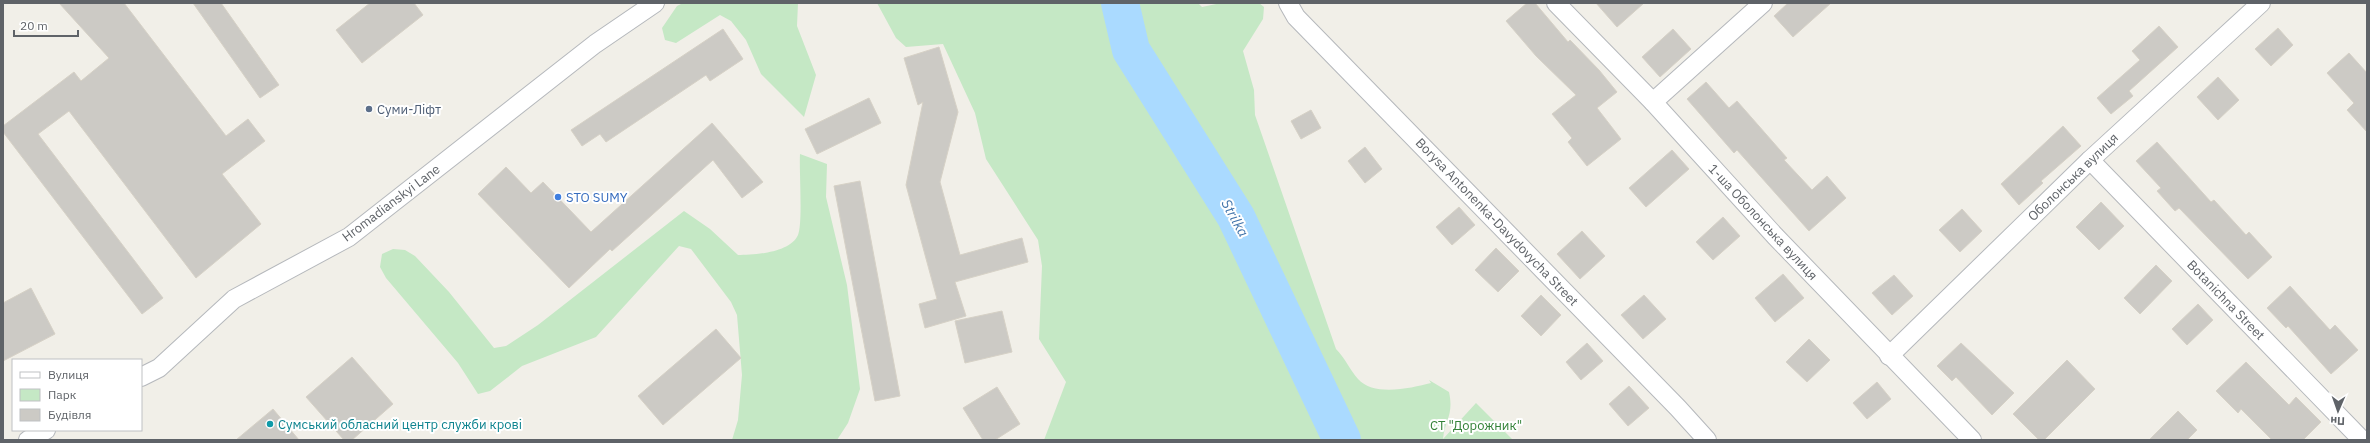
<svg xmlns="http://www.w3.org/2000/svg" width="2370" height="443" font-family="'IBM Plex Sans',sans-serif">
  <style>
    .green { fill: #c5e8c5 }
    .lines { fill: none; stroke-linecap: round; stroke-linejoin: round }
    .river { stroke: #aadaff; stroke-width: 38 }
    .building { fill: #cccac5; stroke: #d6d1c6 }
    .street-casing { stroke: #b5b8bc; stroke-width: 20 }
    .street { stroke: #fff; stroke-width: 18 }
    .service-dot { fill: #5c6f8a; stroke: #fff; stroke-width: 1.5 }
    .shop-dot { fill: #3f7fe0; stroke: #fff; stroke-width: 1.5 }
    .culture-dot { fill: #0f9aa8; stroke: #fff; stroke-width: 1.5 }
    .labels { text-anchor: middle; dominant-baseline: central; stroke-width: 4; stroke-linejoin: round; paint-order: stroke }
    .service-label { font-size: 13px; fill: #4e5e75; stroke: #fff; text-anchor: start }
    .street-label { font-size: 13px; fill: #5f6368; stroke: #fff }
    .shop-label { font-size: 13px; fill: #366cbe; stroke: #fff; text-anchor: start }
    .culture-label { font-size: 13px; fill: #0d838f; stroke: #fff; text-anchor: start }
    .park-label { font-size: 13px; fill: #348238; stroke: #fff }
    .water-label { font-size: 14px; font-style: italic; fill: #4174aa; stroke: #fff }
  </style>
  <rect width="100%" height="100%" fill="#f1efe8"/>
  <!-- green -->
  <g class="green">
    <path d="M 683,3 L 798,3 L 797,26 L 816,75 L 804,117 L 761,74 L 746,40 L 731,21 L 720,15 L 676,43 L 665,40 L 662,28 L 677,6 Z"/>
    <path d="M 877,3 L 1198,3 L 1202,7 L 1221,3 L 1259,3 L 1264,7 L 1263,19 L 1243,51 L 1254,90 L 1255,115 L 1336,349 C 1345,358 1350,370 1358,379 C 1374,397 1411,388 1431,383 L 1429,380 L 1449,392 C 1454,415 1445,419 1443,439 L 1476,403 L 1513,440 L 1044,440 L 1066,382 L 1039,339 L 1042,266 L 1038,240 L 986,159 L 975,113 L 943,44 L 906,47 L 896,38 Z"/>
    <path d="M 800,154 L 827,164 L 826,197 L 847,285 L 860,389 L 848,423 L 837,440 L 732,440 L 738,420 L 742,375 L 737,315 L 731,302 L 691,249 L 679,246 L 596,337 L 522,366 L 490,391 L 478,394 L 458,363 L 386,278 L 380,267 L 382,254 L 393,249 L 405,250 L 415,256 L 449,292 L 494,348 L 506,346 L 538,325 L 684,211 L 710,229 L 738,255 C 754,255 790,253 798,235 C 803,222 799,171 800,154 Z"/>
  </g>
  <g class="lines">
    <!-- river -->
    <path class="river" d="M 1120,3 L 1131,50 L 1236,217 L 1342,440"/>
  </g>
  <!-- building -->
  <g class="building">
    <path d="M 59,3 L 124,3 L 226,136 L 248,119 L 265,141 L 222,174 L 261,224 L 196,278 L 69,111 L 38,134 L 163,298 L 142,314 L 3,132 L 3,126 L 74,72 L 81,81 L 109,58 Z"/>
    <path d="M 193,3 L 221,3 L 279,85 L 260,98 Z"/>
    <path d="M 370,3 L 414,3 L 423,15 L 362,63 L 336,30 Z"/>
    <path d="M 1527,3 L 1535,3 L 1568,42 L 1570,40 L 1599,70 L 1617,92 L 1597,108 L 1621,139 L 1587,166 L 1568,142 L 1572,138 L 1552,114 L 1576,95 L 1536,56 L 1506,21 Z"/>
    <path d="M 1596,3 L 1644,3 L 1617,27 Z"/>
    <path d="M 1788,3 L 1831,3 L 1793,37 L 1774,16 Z"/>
    <path d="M 2159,26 L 2178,47 L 2129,91 L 2133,96 L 2111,114 L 2097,98 L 2140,60 L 2132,51 Z"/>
    <path d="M 2278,28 L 2293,45 L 2271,66 L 2255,49 Z"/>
    <path d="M 723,29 L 743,59 L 710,81 L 706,75 L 606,142 L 600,134 L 582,146 L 571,130 Z"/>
    <path d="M 1673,29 L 1691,49 L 1660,77 L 1642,57 Z"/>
    <path d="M 939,47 L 958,112 L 940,182 L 960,255 L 1022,238 L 1028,262 L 955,282 L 966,316 L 925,328 L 919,304 L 937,299 L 906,185 L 923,102 L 918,105 L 904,58 Z"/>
    <path d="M 2349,53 L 2367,73 L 2367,132 L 2347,110 L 2354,103 L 2327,73 Z"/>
    <path d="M 2218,77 L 2239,100 L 2218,120 L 2197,97 Z"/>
    <path d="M 1706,82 L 1729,108 L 1737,101 L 1787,158 L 1784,160 L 1812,190 L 1827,176 L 1846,198 L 1809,231 L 1737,150 L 1734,153 L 1687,99 Z"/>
    <path d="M 869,98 L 881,123 L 817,154 L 805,129 Z"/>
    <path d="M 1311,110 L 1321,128 L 1301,139 L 1291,121 Z"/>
    <path d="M 712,123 L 763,182 L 742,198 L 713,160 L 612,251 L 610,249 L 569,288 L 478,194 L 506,167 L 531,193 L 543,182 L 591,232 Z"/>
    <path d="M 2063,126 L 2081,146 L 2041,181 L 2043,183 L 2019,205 L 2001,184 Z"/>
    <path d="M 2157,142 L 2211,202 L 2214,200 L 2246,235 L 2249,232 L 2272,257 L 2248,279 L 2179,208 L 2175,211 L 2157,191 L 2161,188 L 2136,161 Z"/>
    <path d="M 1365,147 L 1382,169 L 1365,183 L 1348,161 Z"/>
    <path d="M 1672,150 L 1689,169 L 1646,207 L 1629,188 Z"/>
    <path d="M 860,181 L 900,396 L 875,401 L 834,186 Z"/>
    <path d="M 2101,202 L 2124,226 L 2099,250 L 2076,227 Z"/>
    <path d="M 1459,207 L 1475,225 L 1452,245 L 1436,227 Z"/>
    <path d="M 1962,209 L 1982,231 L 1960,252 L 1939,230 Z"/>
    <path d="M 1723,217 L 1740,236 L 1713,260 L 1696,242 Z"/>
    <path d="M 1582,231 L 1605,256 L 1580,279 L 1557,254 Z"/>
    <path d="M 1496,248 L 1519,271 L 1498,292 L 1475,270 Z"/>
    <path d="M 2156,265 L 2172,281 L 2140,314 L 2124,298 Z"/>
    <path d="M 1783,274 L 1804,298 L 1775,322 L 1755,298 Z"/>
    <path d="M 1894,275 L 1913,296 L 1892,315 L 1872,293 Z"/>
    <path d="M 2290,286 L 2330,330 L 2335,325 L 2358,350 L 2331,374 L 2288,326 L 2286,328 L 2267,308 Z"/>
    <path d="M 31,288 L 55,334 L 3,361 L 3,303 Z"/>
    <path d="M 1541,295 L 1561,315 L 1541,336 L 1521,316 Z"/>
    <path d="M 1644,295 L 1666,319 L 1643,339 L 1621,315 Z"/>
    <path d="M 2198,304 L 2213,320 L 2187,345 L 2172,329 Z"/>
    <path d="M 1002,311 L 1012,352 L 965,363 L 955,321 Z"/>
    <path d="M 716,329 L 741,358 L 663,425 L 638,396 Z"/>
    <path d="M 1809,339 L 1830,360 L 1807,382 L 1786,362 Z"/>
    <path d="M 1587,343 L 1603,361 L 1581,380 L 1566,362 Z"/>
    <path d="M 1961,343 L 2014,393 L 1992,415 L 1956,377 L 1952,381 L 1937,366 Z"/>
    <path d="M 352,357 L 393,404 L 352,440 L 344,440 L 306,397 Z"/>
    <path d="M 2067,360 L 2095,389 L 2044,440 L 2039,440 L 2013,414 Z"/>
    <path d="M 2246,362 L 2289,405 L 2296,397 L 2321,422 L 2303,440 L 2272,440 L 2241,409 L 2238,413 L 2216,391 Z"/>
    <path d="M 1877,382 L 1891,399 L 1867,419 L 1853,403 Z"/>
    <path d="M 1629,386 L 1649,408 L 1628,426 L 1609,404 Z"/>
    <path d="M 997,387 L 1020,424 L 995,440 L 983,440 L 963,408 Z"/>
    <path d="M 273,409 L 299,440 L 236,440 Z"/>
    <path d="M 2178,411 L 2197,430 L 2187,440 L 2149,440 Z"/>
  </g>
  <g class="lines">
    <!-- street casing -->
    <g class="street-casing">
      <g id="street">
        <path d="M 1288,3 L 1296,17 L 1678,408 L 1707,440"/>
        <path d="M 1556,3 L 1653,102 L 1775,236 L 1972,440"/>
        <path d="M 1653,102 L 1763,3"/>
        <path d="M 2090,160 L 2362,440"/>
        <path d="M 1889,356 L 2090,160 L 2261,3"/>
        <path d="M 141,377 L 159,368 L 234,299 L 349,237 L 595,44 L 655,3"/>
        <path d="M 28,440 L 46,430"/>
      </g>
    </g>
    <!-- street -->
    <use href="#street" class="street"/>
  </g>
  <!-- markers -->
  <circle class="service-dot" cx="369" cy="109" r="4"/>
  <circle class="shop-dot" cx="558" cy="197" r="4"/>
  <circle class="culture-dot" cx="270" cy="424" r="4"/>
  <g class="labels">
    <!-- service labels -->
    <g class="service-label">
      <text x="377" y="109">Суми-Ліфт</text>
    </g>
    <!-- street labels -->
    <g class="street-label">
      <text transform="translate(2073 177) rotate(-44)">Оболонська вулиця</text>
      <text transform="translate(391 203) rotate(-37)">Hromadianskyi Lane</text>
      <text transform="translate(1497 222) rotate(46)">Borysa Antonenka-Davydovycha Street</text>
      <text transform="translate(1763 222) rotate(47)">1-ша Оболонська вулиця</text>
      <text transform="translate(2226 300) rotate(46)">Botanichna Street</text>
    </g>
    <!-- shop labels -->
    <g class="shop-label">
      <text x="566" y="197">STO SUMY</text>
    </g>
    <!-- culture labels -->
    <g class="culture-label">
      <text x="278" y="424">Сумський обласний центр служби крові</text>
    </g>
    <!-- park labels -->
    <g class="park-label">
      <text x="1476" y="425">СТ "Дорожник"</text>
    </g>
    <!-- water labels -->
    <g class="water-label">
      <text transform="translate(1235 218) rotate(61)">Strilka</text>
    </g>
  </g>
  <!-- border -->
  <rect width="2370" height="443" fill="none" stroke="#5f6368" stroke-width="8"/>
  <!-- legend -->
  <rect x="12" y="359" width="130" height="72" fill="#ffffff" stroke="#bfc1c3"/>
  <rect x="20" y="372" width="20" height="6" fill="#ffffff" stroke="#bfc1c3"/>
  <text x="48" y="379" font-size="12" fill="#5f6368">Вулиця</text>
  <rect x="20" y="389" width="20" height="12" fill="#c5e8c5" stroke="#bfc1c3"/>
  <text x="48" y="399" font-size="12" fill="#5f6368">Парк</text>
  <rect x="20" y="409" width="20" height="12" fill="#cccac5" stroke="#bfc1c3"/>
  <text x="48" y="419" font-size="12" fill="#5f6368">Будівля</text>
  <!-- north arrow -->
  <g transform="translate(2338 411) rotate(182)" stroke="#ffffff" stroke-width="3" paint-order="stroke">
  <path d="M0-3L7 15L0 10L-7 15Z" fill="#5f6368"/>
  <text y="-6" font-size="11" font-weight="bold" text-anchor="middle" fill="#5f6368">Пн</text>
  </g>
  <!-- scale -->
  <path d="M14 30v6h64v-6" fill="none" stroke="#5f6368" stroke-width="2"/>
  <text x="20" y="30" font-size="12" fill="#5f6368" stroke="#ffffff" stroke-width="3" paint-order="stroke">20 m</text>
</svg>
